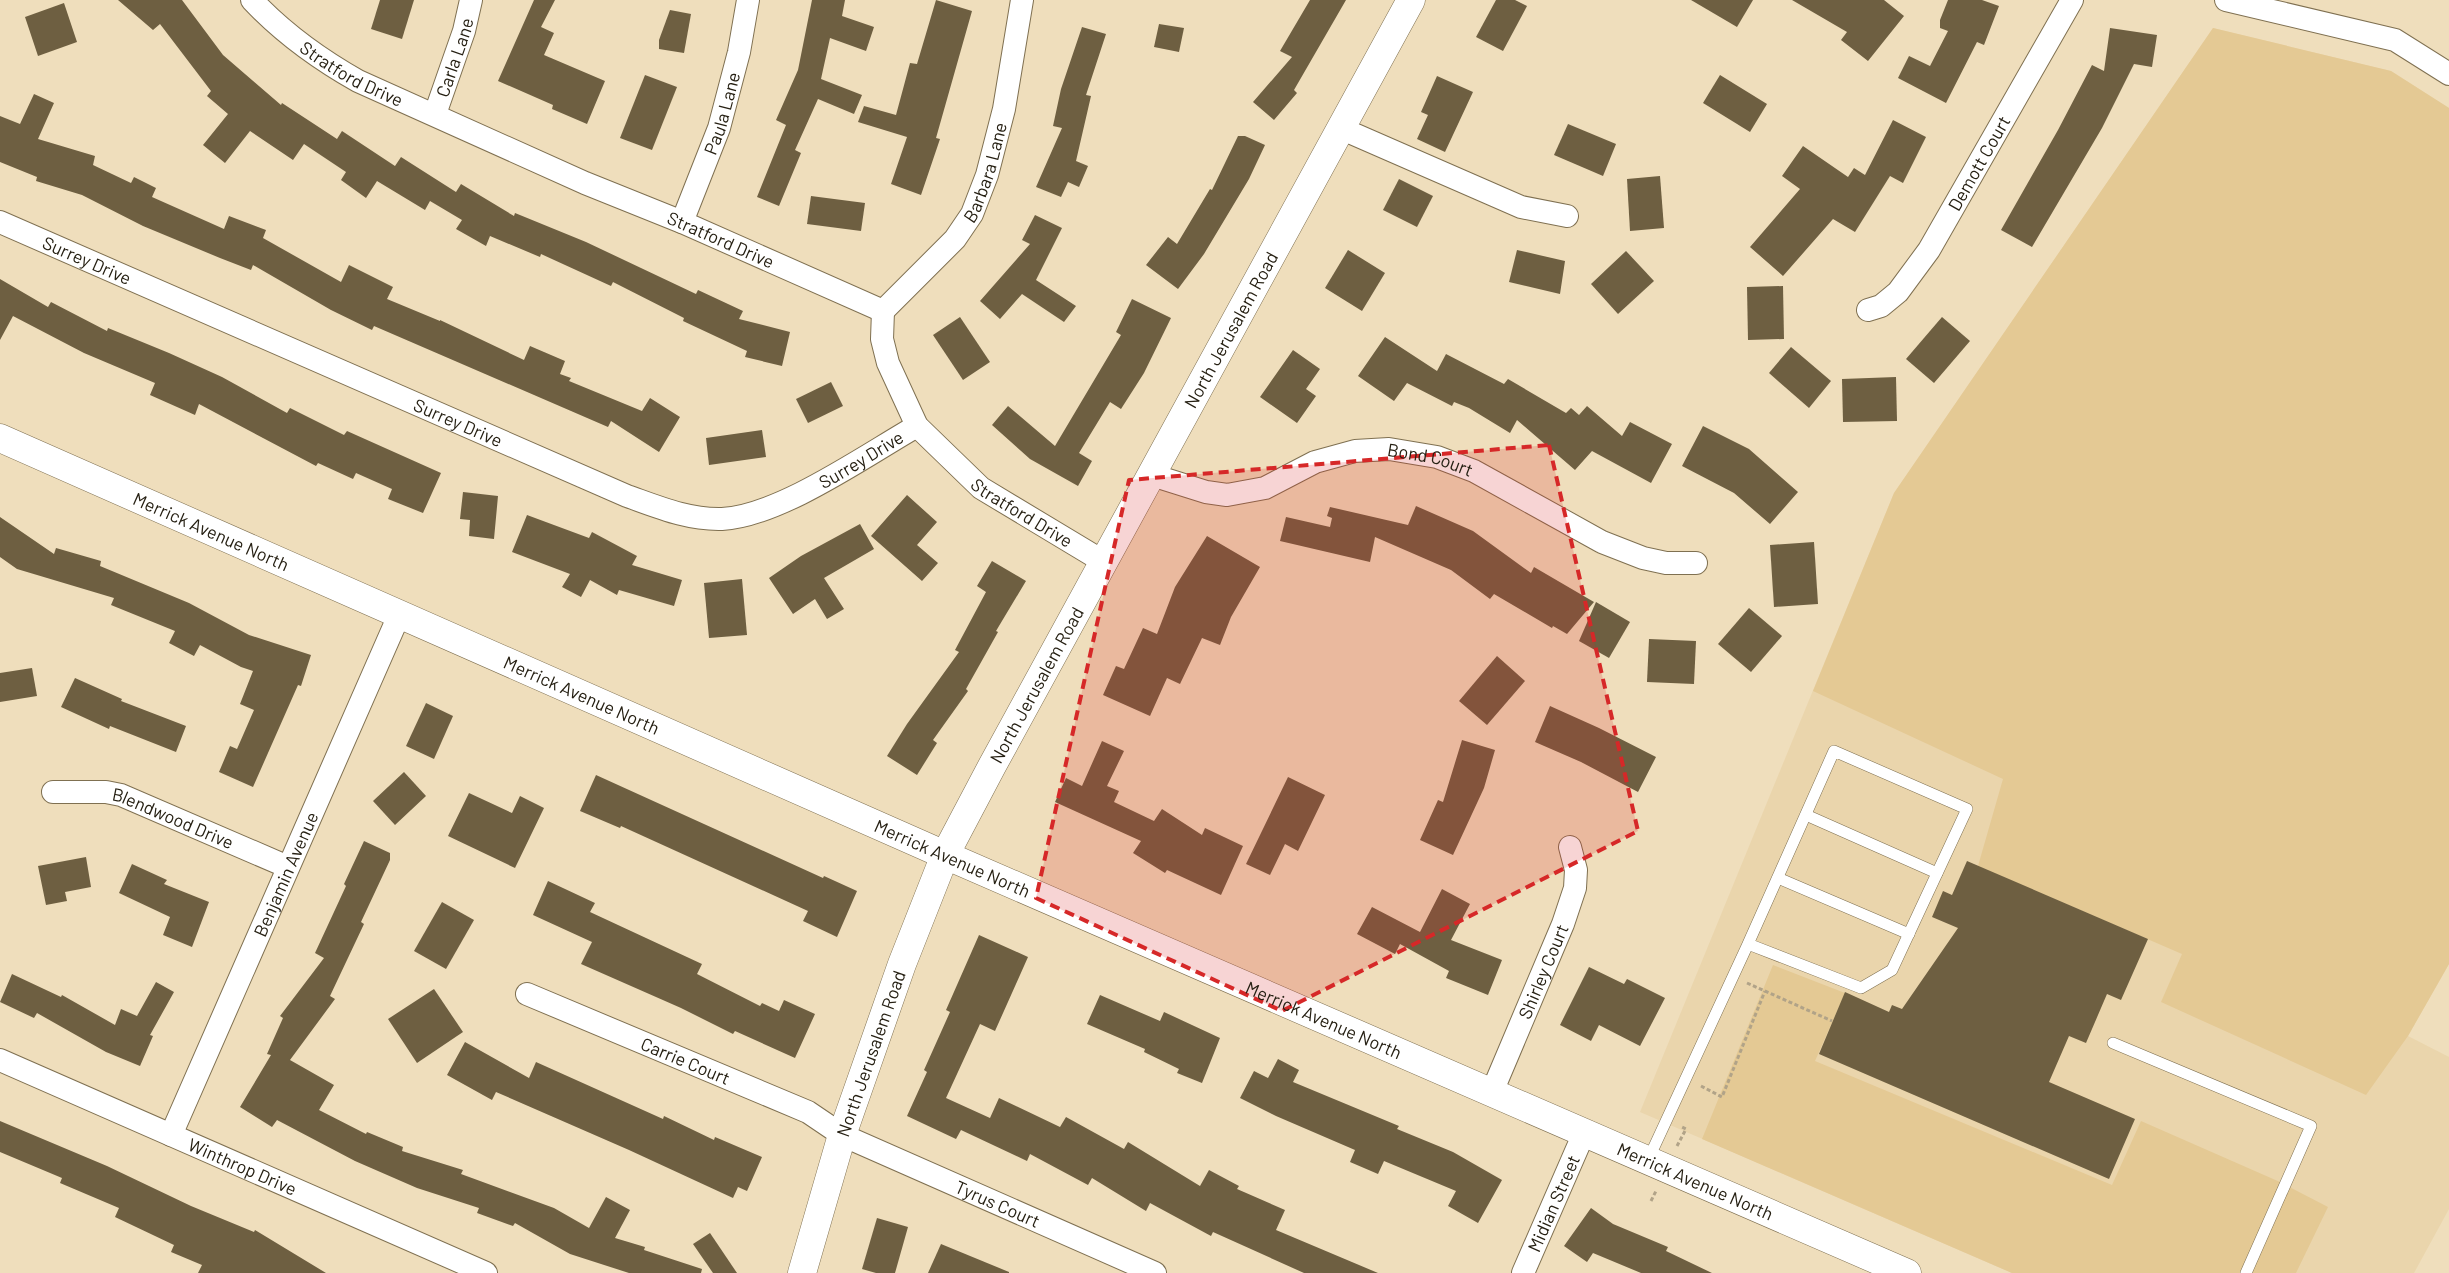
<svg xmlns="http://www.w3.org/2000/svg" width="2449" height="1273" font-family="Barlow,sans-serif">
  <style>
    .built { fill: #ead5ac }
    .green { fill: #e4c994 }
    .building { fill: #6e5f41 }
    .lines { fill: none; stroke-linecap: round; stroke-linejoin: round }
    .service-casing { stroke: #7f7051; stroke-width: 12 }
    .minor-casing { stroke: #7f7051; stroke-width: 24 }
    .secondary-casing { stroke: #7f7051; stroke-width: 29 }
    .path { stroke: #b1a388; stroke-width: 3; stroke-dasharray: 4 2.5; stroke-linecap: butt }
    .service { stroke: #fff; stroke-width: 11 }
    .minor { stroke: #fff; stroke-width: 22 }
    .secondary { stroke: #fff; stroke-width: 28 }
    .marked { fill: #d62828; fill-opacity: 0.2; stroke: #d62828; stroke-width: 4; stroke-dasharray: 10 6; stroke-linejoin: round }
    .labels { text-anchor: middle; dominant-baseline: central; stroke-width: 5; stroke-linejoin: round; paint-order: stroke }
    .street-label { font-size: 18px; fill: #262013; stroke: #fff }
  </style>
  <rect width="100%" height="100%" fill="#efdebc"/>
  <!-- built -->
  <path class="built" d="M 2213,28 L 2391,71 L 2449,108 L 2449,964 L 2408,1036 L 2449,1057 L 2449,1209 L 2414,1273 L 2012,1273 L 1640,1112 L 1894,493 Z"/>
  <!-- green -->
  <g class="green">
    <path d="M 2213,28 L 2391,71 L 2449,108 L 2449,964 L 2408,1036 L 2366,1095 L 2161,1002 L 2182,954 L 1978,866 L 2003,779 L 1813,691 L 1894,493 Z"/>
    <path d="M 1773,965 L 1845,993 L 1815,1061 L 2112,1185 L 2141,1121 L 2280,1182 L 2328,1207 L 2296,1273 L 2012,1273 L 1702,1139 Z"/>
  </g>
  <!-- building -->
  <g class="building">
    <path d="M 118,0 L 182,0 L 223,55 L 281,105 L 282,103 L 337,139 L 342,131 L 395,166 L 401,157 L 456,192 L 461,184 L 514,216 L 515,213 L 586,242 L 696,294 L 698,290 L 743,311 L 739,319 L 790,332 L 782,366 L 745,357 L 747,351 L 683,321 L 684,318 L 613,282 L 611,286 L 541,254 L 540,257 L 490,236 L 486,246 L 456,229 L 462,220 L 430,201 L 425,210 L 377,181 L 366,198 L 341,180 L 346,172 L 304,144 L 293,160 L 250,131 L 225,163 L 203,145 L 228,114 L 207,96 L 211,91 L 160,24 L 153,30 Z"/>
    <path d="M 380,0 L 414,0 L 402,39 L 371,29 Z"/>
    <path d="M 534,0 L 555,0 L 541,27 L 554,33 L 544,55 L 605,81 L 587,124 L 552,109 L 553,105 L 498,81 Z"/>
    <path d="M 812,0 L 845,0 L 842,16 L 874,27 L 866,51 L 830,38 L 821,79 L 862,95 L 854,114 L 818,99 L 795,150 L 801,153 L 779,206 L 757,197 L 786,125 L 776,120 L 798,70 Z"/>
    <path d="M 936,0 L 972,11 L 936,138 L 940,139 L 921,195 L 891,184 L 907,137 L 858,122 L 864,106 L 896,115 L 910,63 L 917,64 Z"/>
    <path d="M 1310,0 L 1346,0 L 1294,90 L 1297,93 L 1274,120 L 1253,102 L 1292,57 L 1280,51 Z"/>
    <path d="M 1496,0 L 1515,0 L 1527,6 L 1503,51 L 1476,37 Z"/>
    <path d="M 1691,0 L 1753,0 L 1737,27 Z"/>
    <path d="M 1792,0 L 1884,0 L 1904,16 L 1868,61 L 1841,40 L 1847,32 Z"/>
    <path d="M 1948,0 L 1982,0 L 1999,6 L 1984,45 L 1977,42 L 1946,103 L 1898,78 L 1909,56 L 1930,66 L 1948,31 L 1940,28 L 1940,20 Z"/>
    <path d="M 64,3 L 77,42 L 38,56 L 25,17 Z"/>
    <path d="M 670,10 L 691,14 L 684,53 L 659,49 L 659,40 Z"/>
    <path d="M 1159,24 L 1184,28 L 1179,52 L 1154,47 Z"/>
    <path d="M 1082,27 L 1106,34 L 1086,95 L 1091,96 L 1076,161 L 1088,166 L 1079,187 L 1068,182 L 1061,197 L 1036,187 L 1062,128 L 1053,126 L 1061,89 Z"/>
    <path d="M 2110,28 L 2157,35 L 2152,67 L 2134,64 L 2102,128 L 2032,247 L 2001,230 L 2058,130 L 2092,65 L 2104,71 Z"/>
    <path d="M 645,75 L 677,87 L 652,150 L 620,138 Z"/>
    <path d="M 1720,75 L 1767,104 L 1750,132 L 1703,103 Z"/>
    <path d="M 1437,76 L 1473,92 L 1445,152 L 1417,139 L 1428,115 L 1421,112 Z"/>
    <path d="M 34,94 L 54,103 L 38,139 L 95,156 L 93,165 L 131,183 L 134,177 L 156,188 L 152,197 L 224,229 L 229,216 L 266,230 L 263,238 L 341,282 L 349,265 L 393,287 L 387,299 L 440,321 L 440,320 L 524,360 L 530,346 L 565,361 L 560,374 L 571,378 L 569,381 L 642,411 L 650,398 L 680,417 L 659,452 L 611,421 L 608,427 L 374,326 L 372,330 L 331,310 L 253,265 L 251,270 L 220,258 L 143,226 L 82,195 L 36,181 L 37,177 L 0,162 L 0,116 L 20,124 Z"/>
    <path d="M 1893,120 L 1926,137 L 1903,183 L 1890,176 L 1855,232 L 1833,219 L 1783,276 L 1750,247 L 1800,189 L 1782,176 L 1803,146 L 1848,177 L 1854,168 L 1865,175 Z"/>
    <path d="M 1568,124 L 1616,144 L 1603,176 L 1554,155 Z"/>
    <path d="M 1238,136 L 1245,136 L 1265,145 L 1249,179 L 1204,254 L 1178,289 L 1146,265 L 1168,237 L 1177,244 L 1210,189 L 1212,190 Z"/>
    <path d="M 1660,176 L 1664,228 L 1630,231 L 1627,179 Z"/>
    <path d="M 1399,179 L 1433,196 L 1417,227 L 1383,210 Z"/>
    <path d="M 811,196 L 865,203 L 861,231 L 807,224 Z"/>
    <path d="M 1035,215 L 1062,228 L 1036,280 L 1076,306 L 1064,322 L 1022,294 L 1000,319 L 980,301 L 1030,244 L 1022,240 Z"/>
    <path d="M 1348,250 L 1385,273 L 1362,311 L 1325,288 Z"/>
    <path d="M 1517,250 L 1565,261 L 1560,294 L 1509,282 Z"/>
    <path d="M 1626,251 L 1654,281 L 1618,314 L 1591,284 Z"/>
    <path d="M 0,279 L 48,307 L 51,302 L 107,331 L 108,328 L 169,353 L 222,377 L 287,413 L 290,408 L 344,435 L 347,431 L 441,473 L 423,513 L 388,499 L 392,489 L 356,473 L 353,479 L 318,463 L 316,466 L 199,404 L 195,415 L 150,395 L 155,383 L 84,353 L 13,316 L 0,340 Z"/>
    <path d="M 1783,286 L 1784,339 L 1748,340 L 1747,287 Z"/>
    <path d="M 1132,299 L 1171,318 L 1144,373 L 1121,409 L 1110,402 L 1079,453 L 1092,461 L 1078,486 L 1030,459 L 992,425 L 1008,406 L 1055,446 L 1121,335 L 1116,332 Z"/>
    <path d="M 960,317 L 990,362 L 963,380 L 933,335 Z"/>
    <path d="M 1942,317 L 1970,341 L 1934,383 L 1906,359 Z"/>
    <path d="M 1385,337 L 1437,371 L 1446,354 L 1504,384 L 1508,379 L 1566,413 L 1571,408 L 1579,415 L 1587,406 L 1622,436 L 1630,422 L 1672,444 L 1651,483 L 1592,451 L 1575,470 L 1517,420 L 1510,433 L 1469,408 L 1454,402 L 1452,406 L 1407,383 L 1394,401 L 1358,376 Z"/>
    <path d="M 1791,347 L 1831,381 L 1809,408 L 1769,373 Z"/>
    <path d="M 1293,350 L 1320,369 L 1306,389 L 1316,396 L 1297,423 L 1260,397 Z"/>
    <path d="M 1896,377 L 1897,421 L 1843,422 L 1842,379 Z"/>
    <path d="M 831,382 L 843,406 L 808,423 L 796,399 Z"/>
    <path d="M 1703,426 L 1749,449 L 1798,492 L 1770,524 L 1734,493 L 1682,466 Z"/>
    <path d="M 762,430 L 766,457 L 709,465 L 706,438 Z"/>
    <path d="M 463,492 L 498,496 L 494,539 L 469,536 L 470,520 L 460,519 Z"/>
    <path d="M 907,495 L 937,522 L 917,545 L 938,563 L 922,581 L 871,536 Z"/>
    <path d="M 1416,506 L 1473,531 L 1531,573 L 1534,567 L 1594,602 L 1567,634 L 1553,626 L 1552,628 L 1494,594 L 1490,599 L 1451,570 L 1375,537 L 1370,562 L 1280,541 L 1286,517 L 1330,527 L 1332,518 L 1327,516 L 1330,507 L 1408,525 Z"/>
    <path d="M 527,515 L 589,538 L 592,532 L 637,556 L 632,565 L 682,580 L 674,606 L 619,590 L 617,595 L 590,580 L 581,597 L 562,587 L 570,574 L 512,552 Z"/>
    <path d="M 0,517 L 54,554 L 56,548 L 101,561 L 100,566 L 189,603 L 249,635 L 311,655 L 301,686 L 298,685 L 253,787 L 219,772 L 230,746 L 237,749 L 254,710 L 240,704 L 253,671 L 241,667 L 200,645 L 194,656 L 169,643 L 175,631 L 111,605 L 114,598 L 17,569 L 0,557 Z"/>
    <path d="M 860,524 L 874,549 L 824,578 L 844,609 L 827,619 L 815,599 L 793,614 L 769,578 L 801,556 Z"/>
    <path d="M 1207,536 L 1260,567 L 1231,617 L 1220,645 L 1202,638 L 1180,684 L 1167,678 L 1150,716 L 1103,695 L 1116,666 L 1124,669 L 1143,628 L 1157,634 L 1175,587 Z"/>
    <path d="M 1814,542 L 1818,604 L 1774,607 L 1770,545 Z"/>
    <path d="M 992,561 L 1026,581 L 996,631 L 998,632 L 966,689 L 968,691 L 933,740 L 937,743 L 917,775 L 887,756 L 907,724 L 959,652 L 955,650 L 986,592 L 977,586 Z"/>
    <path d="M 742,579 L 747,635 L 709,638 L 704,583 Z"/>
    <path d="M 1596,602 L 1630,622 L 1609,658 L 1579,641 Z"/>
    <path d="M 1749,608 L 1782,636 L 1751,672 L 1718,644 Z"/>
    <path d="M 1649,639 L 1696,641 L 1694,684 L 1647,682 Z"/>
    <path d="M 1497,656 L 1525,681 L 1487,725 L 1459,701 Z"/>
    <path d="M 32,668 L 37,696 L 0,702 L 0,673 Z"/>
    <path d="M 75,678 L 122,699 L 121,701 L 186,726 L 176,752 L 110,726 L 109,729 L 61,707 Z"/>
    <path d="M 426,703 L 453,716 L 434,759 L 406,746 Z"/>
    <path d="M 1550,706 L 1599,728 L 1656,757 L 1638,792 L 1581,762 L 1535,742 Z"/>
    <path d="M 1462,740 L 1495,750 L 1484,788 L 1453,855 L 1420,840 L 1438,800 L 1443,802 Z"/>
    <path d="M 1102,741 L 1124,751 L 1107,786 L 1119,791 L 1114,802 L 1154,821 L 1162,809 L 1202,835 L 1205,828 L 1243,846 L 1221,895 L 1167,870 L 1165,873 L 1133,853 L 1141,841 L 1055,802 L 1066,778 L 1082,786 Z"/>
    <path d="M 404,772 L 426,796 L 395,825 L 373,801 Z"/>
    <path d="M 596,775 L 823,878 L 824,876 L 857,891 L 837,937 L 803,921 L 808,911 L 621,826 L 620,828 L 580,811 Z"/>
    <path d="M 1288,777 L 1325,795 L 1298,851 L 1285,844 L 1270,875 L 1246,864 Z"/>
    <path d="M 469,793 L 512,813 L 520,796 L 544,808 L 515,868 L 448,836 Z"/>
    <path d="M 364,841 L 390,853 L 390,860 L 361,922 L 364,924 L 330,996 L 335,999 L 290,1060 L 334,1085 L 319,1110 L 366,1134 L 367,1132 L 403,1147 L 402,1151 L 463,1170 L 461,1174 L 554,1208 L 589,1228 L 606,1197 L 630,1210 L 615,1238 L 645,1247 L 644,1250 L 702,1269 L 701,1273 L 629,1273 L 570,1254 L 515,1223 L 513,1226 L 477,1213 L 479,1208 L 417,1188 L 355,1161 L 277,1120 L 272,1127 L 240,1107 L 271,1055 L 267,1054 L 283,1018 L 280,1016 L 324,958 L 315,953 L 346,886 L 344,884 Z"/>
    <path d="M 86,857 L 91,887 L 65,892 L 67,901 L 46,905 L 38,866 Z"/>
    <path d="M 1967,861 L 2148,939 L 2121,1000 L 2107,994 L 2086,1043 L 2069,1036 L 2049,1082 L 2135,1119 L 2109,1179 L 1819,1054 L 1845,992 L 1889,1012 L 1892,1005 L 1902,1009 L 1958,928 L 1932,917 L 1943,891 L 1952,895 Z"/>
    <path d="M 132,864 L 167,880 L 164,884 L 209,902 L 192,947 L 163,935 L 170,917 L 119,893 Z"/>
    <path d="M 548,881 L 595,903 L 590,912 L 702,964 L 697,974 L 760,1006 L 762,1003 L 779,1011 L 784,1000 L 815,1014 L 795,1058 L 735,1031 L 733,1034 L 681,1008 L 581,964 L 592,942 L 533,915 Z"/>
    <path d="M 1442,889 L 1470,904 L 1451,940 L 1502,960 L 1488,995 L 1446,978 L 1449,971 L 1400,944 L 1395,954 L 1357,934 L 1372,907 L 1420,932 Z"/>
    <path d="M 442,902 L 474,920 L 446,969 L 414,951 Z"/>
    <path d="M 979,935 L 1028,957 L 995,1031 L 980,1024 L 946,1098 L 990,1118 L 999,1098 L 1060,1127 L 1066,1117 L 1124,1149 L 1128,1142 L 1200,1186 L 1209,1170 L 1239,1186 L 1237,1189 L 1285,1210 L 1276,1230 L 1378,1273 L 1304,1273 L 1213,1232 L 1211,1236 L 1150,1203 L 1146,1211 L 1092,1178 L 1088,1185 L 1030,1154 L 1027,1161 L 961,1130 L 956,1139 L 907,1116 L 927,1072 L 924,1070 L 950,1012 L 946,1010 Z"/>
    <path d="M 1589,967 L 1624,984 L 1627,979 L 1665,998 L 1640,1046 L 1599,1025 L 1591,1041 L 1560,1025 Z"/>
    <path d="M 12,974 L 61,997 L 62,995 L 115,1025 L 121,1009 L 137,1016 L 156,982 L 174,992 L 150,1035 L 153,1036 L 140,1066 L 106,1052 L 37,1013 L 34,1018 L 0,1002 Z"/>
    <path d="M 434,989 L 463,1032 L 417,1063 L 388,1019 Z"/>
    <path d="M 1100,995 L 1160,1021 L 1164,1012 L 1220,1038 L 1202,1083 L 1177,1073 L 1179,1069 L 1144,1052 L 1145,1049 L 1087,1024 Z"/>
    <path d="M 465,1042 L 529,1078 L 536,1062 L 663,1119 L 664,1116 L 714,1140 L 715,1137 L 762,1157 L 747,1191 L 738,1187 L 733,1198 L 629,1150 L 496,1092 L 492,1100 L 447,1075 Z"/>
    <path d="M 1278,1059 L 1299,1070 L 1293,1082 L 1399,1126 L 1397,1129 L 1453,1152 L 1502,1180 L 1478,1223 L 1448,1206 L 1456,1191 L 1384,1161 L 1378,1174 L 1350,1162 L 1355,1150 L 1276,1116 L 1240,1098 L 1254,1071 L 1268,1078 Z"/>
    <path d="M 0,1121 L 107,1166 L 191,1206 L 254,1232 L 255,1230 L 326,1273 L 198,1273 L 202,1265 L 171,1252 L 174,1245 L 115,1217 L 119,1208 L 60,1183 L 62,1178 L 0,1152 Z"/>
    <path d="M 1591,1208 L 1613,1224 L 1668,1247 L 1666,1251 L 1712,1273 L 1641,1273 L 1593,1253 L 1587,1262 L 1564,1246 Z"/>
    <path d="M 877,1218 L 908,1227 L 895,1273 L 876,1273 L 862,1269 Z"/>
    <path d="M 710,1233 L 737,1273 L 713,1273 L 693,1244 Z"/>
    <path d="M 941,1244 L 1009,1272 L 1009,1273 L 928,1273 Z"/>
  </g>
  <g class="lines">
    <!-- service casing -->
    <g class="service-casing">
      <g id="service">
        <path d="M 1806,815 L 1937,873"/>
        <path d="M 1778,878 L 1909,934"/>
        <path d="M 2113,1043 L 2311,1126 L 2246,1273"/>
        <path d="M 1648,1160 L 1748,944 L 1861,988 L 1892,970 L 1967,809 L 1834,751 L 1748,944"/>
      </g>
    </g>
    <!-- minor casing -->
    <g class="minor-casing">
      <g id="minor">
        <path id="s1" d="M 252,0 C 283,33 319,59 358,81 L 585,183 L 682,222 L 883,311"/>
        <path d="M 2226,0 L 2395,40 L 2449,74"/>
        <path id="s2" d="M 435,114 L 464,31 L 471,0"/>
        <path d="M 1340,128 L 1521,207 L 1567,216"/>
        <path id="s3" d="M 0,222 L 627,496 C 658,507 688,520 722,519 C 780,516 866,455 917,426"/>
        <path id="s4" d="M 682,222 L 719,128 L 739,52 L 748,0"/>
        <path id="s5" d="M 1868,310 L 1881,306 L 1898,292 L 1929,250 L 2072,0"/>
        <path id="s6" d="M 883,311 L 882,339 L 888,363 L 917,426 L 981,488 L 1104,562"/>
        <path id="s7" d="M 883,311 L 955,239 L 972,214 L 987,175 L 1004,109 L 1022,0"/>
        <path id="s8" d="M 1152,475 L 1206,492 L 1227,495 L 1265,488 L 1315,462 L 1355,451 L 1389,449 L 1437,457 L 1474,471 L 1602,542 L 1643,558 L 1666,563 L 1696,563"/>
        <path id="s9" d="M 53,792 L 106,792 L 121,795 L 288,867"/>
        <path id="s10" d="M 527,994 L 808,1112 L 842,1135 L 1155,1273"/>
        <path id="s11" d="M 0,1060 L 486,1273"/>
        <path id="s12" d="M 1492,1092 L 1563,924 L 1575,888 L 1576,870 L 1570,847"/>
        <path id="s13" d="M 171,1135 L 400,613"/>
        <path id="s14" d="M 1523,1273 L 1584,1133"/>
      </g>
    </g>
    <!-- secondary casing -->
    <g class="secondary-casing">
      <g id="secondary">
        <path id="s15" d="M 0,438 L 945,855 L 1907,1273"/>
        <path id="s16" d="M 802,1273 L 842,1135 L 902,964 L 945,855 L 992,766 L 1411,0"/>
      </g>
    </g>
    <!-- path -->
    <g class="path">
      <path d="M 1747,983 L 1832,1021"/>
      <path d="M 1701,1086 L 1722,1097 L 1765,991"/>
      <path d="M 1677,1146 L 1686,1129 L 1682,1127"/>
      <path d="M 1651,1201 L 1656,1191"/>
    </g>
    <!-- service -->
    <use href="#service" class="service"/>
    <!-- minor -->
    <use href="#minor" class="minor"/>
    <!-- secondary -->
    <use href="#secondary" class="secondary"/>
  </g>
  <!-- marked area -->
  <path class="marked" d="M 1549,445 L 1638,831 L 1282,1011 L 1036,898 L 1129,480 Z"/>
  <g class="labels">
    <!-- street labels -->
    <g class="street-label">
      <text stroke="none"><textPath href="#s2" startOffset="60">Carla Lane</textPath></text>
      <text stroke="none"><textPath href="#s1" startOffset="125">Stratford Drive</textPath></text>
      <text stroke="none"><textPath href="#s4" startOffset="116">Paula Lane</textPath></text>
      <text stroke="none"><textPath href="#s5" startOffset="188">Demott Court</textPath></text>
      <text stroke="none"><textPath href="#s7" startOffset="176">Barbara Lane</textPath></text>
      <text stroke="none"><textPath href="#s1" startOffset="530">Stratford Drive</textPath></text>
      <text stroke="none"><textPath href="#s3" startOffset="95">Surrey Drive</textPath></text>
      <text stroke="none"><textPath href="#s16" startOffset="1040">North Jerusalem Road</textPath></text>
      <text stroke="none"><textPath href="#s3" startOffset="500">Surrey Drive</textPath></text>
      <text stroke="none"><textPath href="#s3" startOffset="935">Surrey Drive</textPath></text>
      <text stroke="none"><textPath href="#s8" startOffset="291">Bond Court</textPath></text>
      <text stroke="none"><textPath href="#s6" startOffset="259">Stratford Drive</textPath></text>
      <text stroke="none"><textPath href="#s15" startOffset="231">Merrick Avenue North</textPath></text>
      <text stroke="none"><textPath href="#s16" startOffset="635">North Jerusalem Road</textPath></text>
      <text stroke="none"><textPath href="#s15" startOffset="636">Merrick Avenue North</textPath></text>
      <text stroke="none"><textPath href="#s9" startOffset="125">Blendwood Drive</textPath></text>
      <text stroke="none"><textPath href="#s15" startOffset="1041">Merrick Avenue North</textPath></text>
      <text stroke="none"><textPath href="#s13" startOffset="285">Benjamin Avenue</textPath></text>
      <text stroke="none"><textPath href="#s12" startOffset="131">Shirley Court</textPath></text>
      <text stroke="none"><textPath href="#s15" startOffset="1446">Merrick Avenue North</textPath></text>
      <text stroke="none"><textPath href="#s16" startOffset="230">North Jerusalem Road</textPath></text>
      <text stroke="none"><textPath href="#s10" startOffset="172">Carrie Court</textPath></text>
      <text stroke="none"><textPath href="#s11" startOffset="265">Winthrop Drive</textPath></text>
      <text stroke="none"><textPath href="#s15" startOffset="1851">Merrick Avenue North</textPath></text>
      <text stroke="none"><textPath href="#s14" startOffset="76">Midian Street</textPath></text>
      <text stroke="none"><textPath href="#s10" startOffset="516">Tyrus Court</textPath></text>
    </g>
  </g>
</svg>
